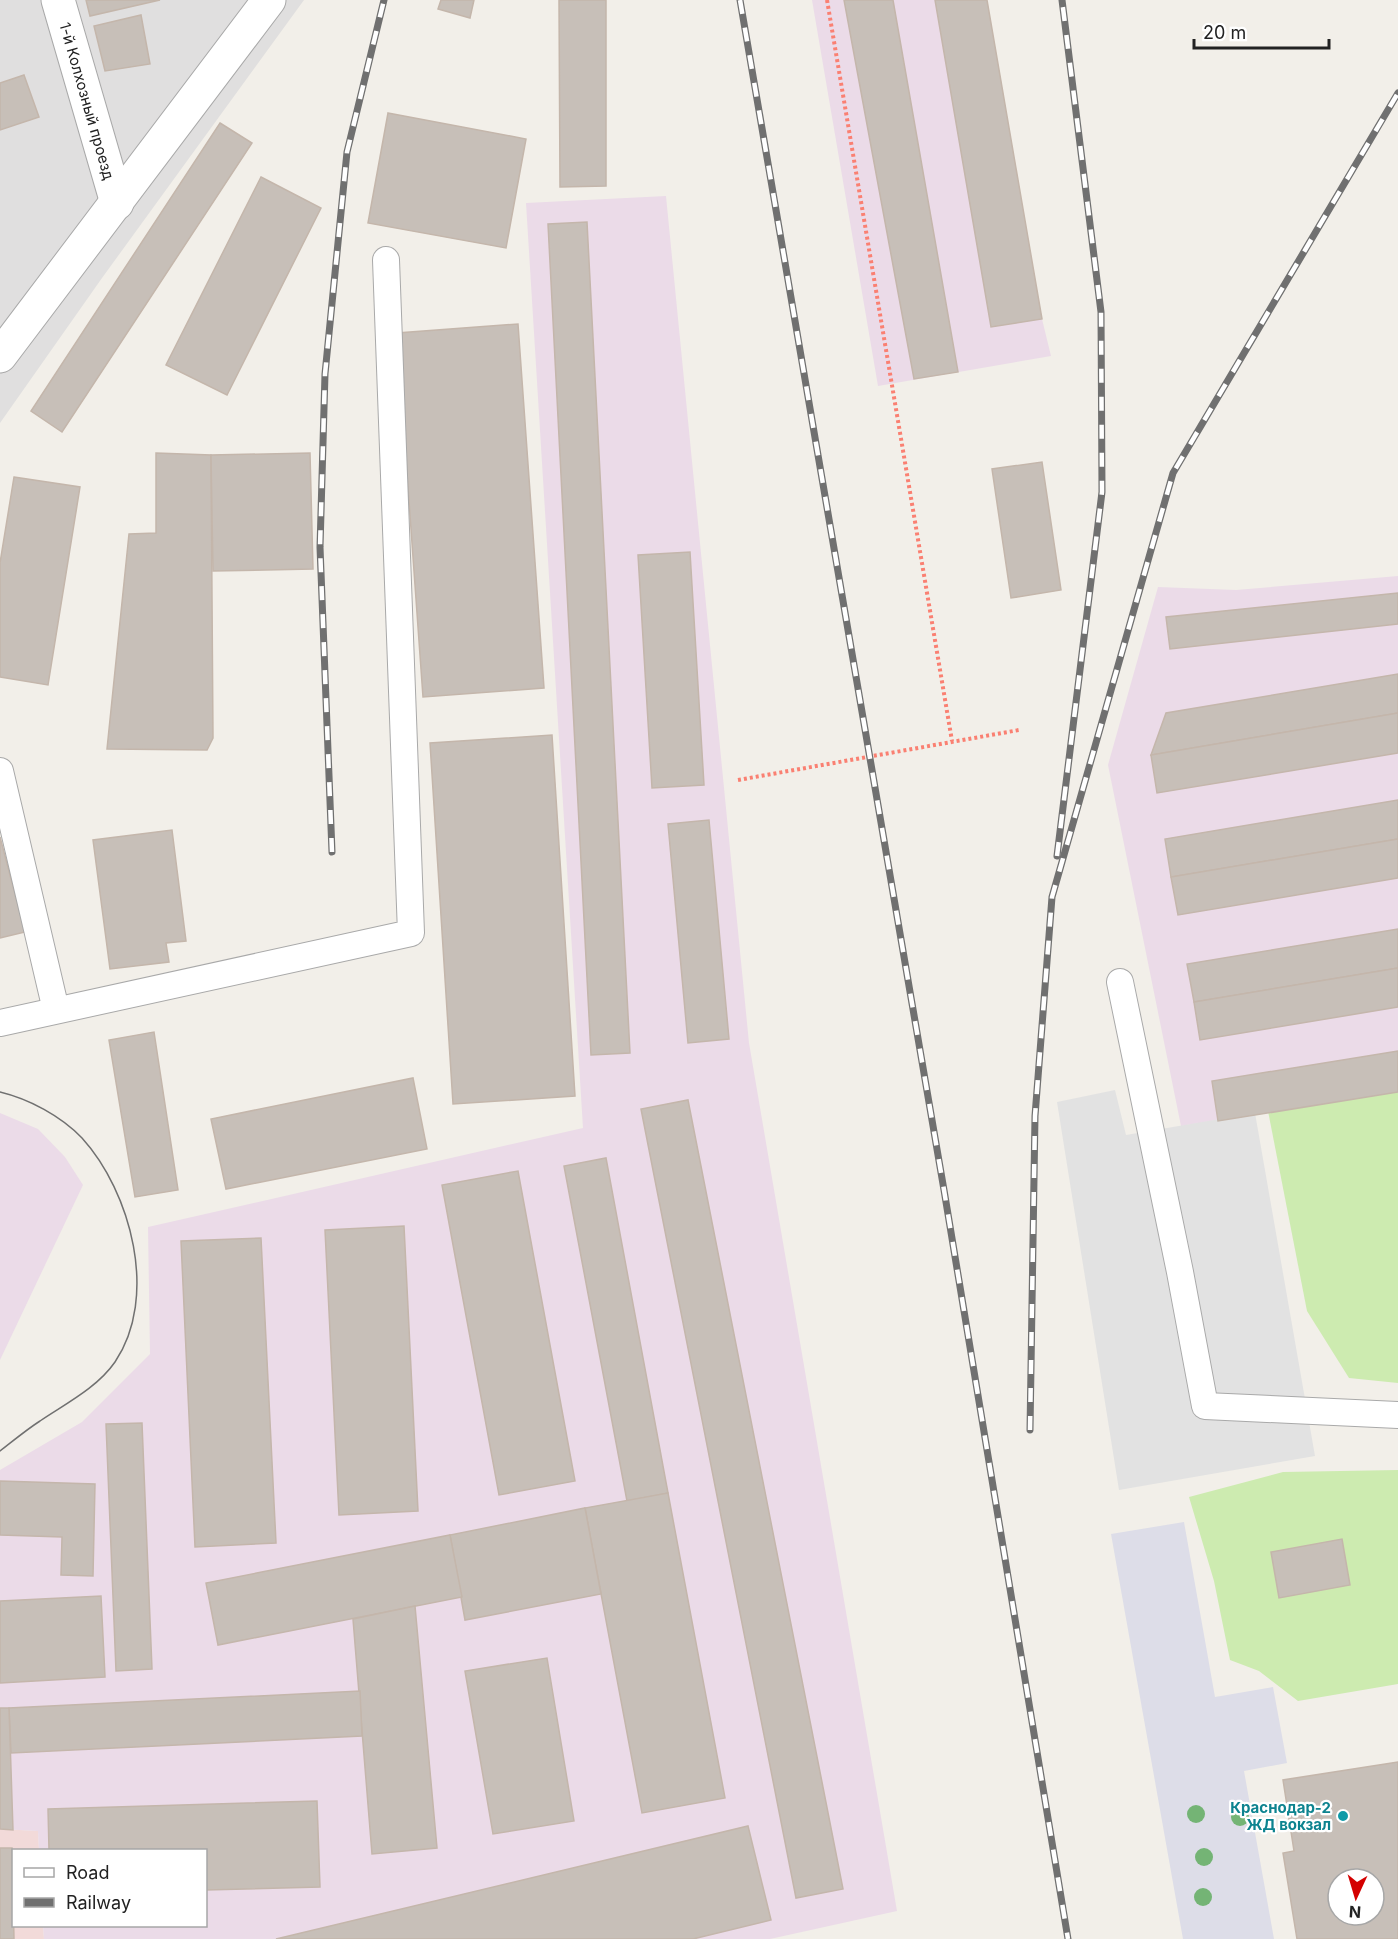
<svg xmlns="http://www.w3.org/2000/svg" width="1398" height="1939" font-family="Inter,sans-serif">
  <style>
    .residential { fill: #e0dfdf }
    .commercial { fill: #f2dad9 }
    .industrial { fill: #ebdbe8 }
    .grass { fill: #cdebb0 }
    .parking { fill: #e2e2e2 }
    .plaza { fill: #dddde8 }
    .building { fill: #c7bfb8; stroke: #c4b6ab; stroke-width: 1.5; fill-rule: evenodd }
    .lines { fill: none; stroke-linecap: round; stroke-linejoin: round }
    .lane-casing { stroke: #a9a9a9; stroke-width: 28 }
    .street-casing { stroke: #a9a9a9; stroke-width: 35 }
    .path { stroke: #fa8072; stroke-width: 4; stroke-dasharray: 3 3; stroke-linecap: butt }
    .lane { stroke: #fff; stroke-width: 26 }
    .street { stroke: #fff; stroke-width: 33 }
    .tram { stroke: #707070; stroke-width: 1.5 }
    .rail-casing { stroke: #707070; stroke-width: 7 }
    .rail { stroke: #fff; stroke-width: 4.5; stroke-dasharray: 14; stroke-linecap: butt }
    .tree { fill: #74b475 }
    .culture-dot { fill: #0f9aa8; stroke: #fff; stroke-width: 2 }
    .labels { text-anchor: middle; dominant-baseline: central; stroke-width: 4.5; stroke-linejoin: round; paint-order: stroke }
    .street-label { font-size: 15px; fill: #222; stroke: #fff }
    .culture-label { font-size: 15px; font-weight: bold; fill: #0d838f; stroke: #fff; text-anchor: end }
  </style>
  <rect width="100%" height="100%" fill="#f2efe9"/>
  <!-- residential -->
  <path class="residential" d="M 0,0 L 304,0 L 102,278 L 0,423 Z"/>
  <!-- commercial -->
  <path class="commercial" d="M 0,1829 L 38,1831 L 39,1850 L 14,1850 L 14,1926 L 43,1926 L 44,1939 L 0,1939 Z"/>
  <!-- industrial -->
  <g class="industrial">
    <path d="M 812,0 L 987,0 L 1042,319 L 1051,356 L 878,386 Z"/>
    <path d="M 666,196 L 749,1043 L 897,1911 L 770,1939 L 44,1939 L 43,1926 L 206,1926 L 206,1850 L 39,1850 L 38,1831 L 0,1829 L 0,1470 L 82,1422 L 150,1354 L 148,1227 L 583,1128 L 526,203 Z"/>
    <path d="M 1398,576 L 1398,1091 L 1181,1126 L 1108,765 L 1158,587 L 1236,590 Z"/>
    <path d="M 0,1113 L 38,1129 L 65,1157 L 83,1185 L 0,1360 Z"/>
  </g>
  <!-- grass -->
  <g class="grass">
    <path d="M 1398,1091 L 1398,1383 L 1349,1378 L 1307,1311 L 1268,1111 Z"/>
    <path d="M 1398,1470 L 1398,1684 L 1298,1701 L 1259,1671 L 1230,1660 L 1214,1581 L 1189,1497 L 1283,1472 Z"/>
  </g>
  <!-- parking -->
  <path class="parking" d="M 1115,1090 L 1126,1135 L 1255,1113 L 1315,1456 L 1119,1490 L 1057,1102 Z"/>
  <!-- plaza -->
  <path class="plaza" d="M 1184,1522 L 1215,1697 L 1273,1687 L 1287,1763 L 1244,1771 L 1274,1939 L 1183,1939 L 1111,1534 Z"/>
  <!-- building -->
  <g class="building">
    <path d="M 86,0 L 160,0 L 90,16 Z"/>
    <path d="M 441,0 L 474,0 L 470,18 L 438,9 Z"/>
    <path d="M 559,0 L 606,0 L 606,186 L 560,187 Z"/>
    <path d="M 844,0 L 893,0 L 958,372 L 914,379 Z"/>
    <path d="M 935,0 L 987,0 L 1042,319 L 991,327 Z"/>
    <path d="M 141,15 L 150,64 L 105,71 L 94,26 Z"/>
    <path d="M 24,75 L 39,117 L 0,130 L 0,83 Z"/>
    <path d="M 388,113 L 526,139 L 506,248 L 368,223 Z"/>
    <path d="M 220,123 L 252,143 L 62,432 L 31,411 Z"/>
    <path d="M 261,177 L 321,208 L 227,395 L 166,365 Z"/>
    <path d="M 587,222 L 630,1053 L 591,1055 L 548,224 Z"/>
    <path d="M 518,324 L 544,688 L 423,697 L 397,333 Z"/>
    <path d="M 156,453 L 211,455 L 213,738 L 207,750 L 107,749 L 129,534 L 156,533 Z"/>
    <path d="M 310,453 L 313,569 L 213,571 L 211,455 Z"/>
    <path d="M 1042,462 L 1061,590 L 1011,598 L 992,469 Z"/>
    <path d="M 14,477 L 80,487 L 48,685 L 0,677 L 0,563 Z"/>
    <path d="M 690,552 L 704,785 L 652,788 L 638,555 Z"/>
    <path d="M 1398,593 L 1398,624 L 1170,649 L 1166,617 Z"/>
    <path d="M 1398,674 L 1398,713 L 1151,755 L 1166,713 Z"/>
    <path d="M 1398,713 L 1398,753 L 1157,793 L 1151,755 Z"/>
    <path d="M 552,735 L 575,1096 L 453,1104 L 430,743 Z"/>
    <path d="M 1398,800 L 1398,839 L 1171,877 L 1165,839 Z"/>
    <path d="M 709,820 L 729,1039 L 688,1043 L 668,824 Z"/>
    <path d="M 172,830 L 186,941 L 166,943 L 169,962 L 110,969 L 93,840 Z"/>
    <path d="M 0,837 L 25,932 L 0,938 Z"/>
    <path d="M 1398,839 L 1398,878 L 1178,915 L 1171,877 Z"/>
    <path d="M 1398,929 L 1398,968 L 1194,1002 L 1187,964 Z"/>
    <path d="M 1398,968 L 1398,1007 L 1200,1040 L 1194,1002 Z"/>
    <path d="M 154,1032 L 178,1190 L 135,1197 L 109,1040 Z"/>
    <path d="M 1398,1051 L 1398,1092 L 1218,1121 L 1212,1081 Z"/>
    <path d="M 413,1078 L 427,1149 L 226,1189 L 211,1119 Z"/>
    <path d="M 688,1100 L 843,1889 L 796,1898 L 641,1109 Z"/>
    <path d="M 606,1158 L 668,1493 L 627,1501 L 564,1166 Z"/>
    <path d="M 518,1171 L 575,1481 L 499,1495 L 442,1185 Z"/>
    <path d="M 404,1226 L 418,1511 L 339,1515 L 325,1230 Z"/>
    <path d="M 261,1238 L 276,1543 L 195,1547 L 181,1241 Z"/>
    <path d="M 142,1423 L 152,1669 L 116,1671 L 106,1424 Z"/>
    <path d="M 0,1481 L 95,1484 L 93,1576 L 61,1575 L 62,1537 L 0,1535 Z"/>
    <path d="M 668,1493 L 725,1798 L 642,1813 L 585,1508 Z"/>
    <path d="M 585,1508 L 601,1594 L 465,1620 L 450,1535 Z"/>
    <path d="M 450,1535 L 462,1597 L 218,1645 L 206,1583 Z"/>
    <path d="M 1342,1539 L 1350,1585 L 1279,1598 L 1271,1552 Z"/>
    <path d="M 101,1596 L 105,1677 L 0,1683 L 0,1601 Z"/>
    <path d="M 415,1606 L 437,1848 L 372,1854 L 353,1619 Z"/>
    <path d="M 547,1658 L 574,1821 L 493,1834 L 465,1671 Z"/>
    <path d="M 360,1691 L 362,1736 L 11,1753 L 9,1708 Z"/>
    <path d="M 0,1708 L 9,1708 L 13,1830 L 0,1829 Z"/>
    <path d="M 1398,1762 L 1398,1939 L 1297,1939 L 1283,1853 L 1294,1851 L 1283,1780 ZM 1338,1879 L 1374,1879 L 1374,1915 L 1338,1915 Z"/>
    <path d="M 317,1801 L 320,1887 L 206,1890 L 206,1850 L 49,1850 L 48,1809 Z"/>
    <path d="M 748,1826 L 771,1920 L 693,1939 L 276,1939 Z"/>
    <path d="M 0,1848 L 12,1848 L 14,1939 L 0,1939 Z"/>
  </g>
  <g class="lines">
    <!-- lane casing -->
    <g class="lane-casing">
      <g id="lane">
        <path d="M 0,771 L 56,1010"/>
        <path d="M 1120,982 L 1180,1272 L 1205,1406 L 1398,1415"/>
        <path d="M 0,1023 L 411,933 L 386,260"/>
      </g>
    </g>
    <!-- street casing -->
    <g class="street-casing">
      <g id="street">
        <path d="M 58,0 L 117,203"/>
        <path d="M 0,356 L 269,0"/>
      </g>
    </g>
    <!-- path -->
    <g class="path">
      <path d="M 827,0 L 952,741"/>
      <path d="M 738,780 L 1019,730"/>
    </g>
    <!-- lane -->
    <use href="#lane" class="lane"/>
    <!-- street -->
    <use href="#street" class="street"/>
    <!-- tram -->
    <path class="tram" d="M 0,1092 C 29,1099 61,1116 82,1138 C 131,1192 159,1297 115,1362 C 97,1388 65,1404 40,1421 C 26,1430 13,1441 0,1451"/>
    <!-- rail casing -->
    <g class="rail-casing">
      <g id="rail">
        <path d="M 740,0 L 944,1190 L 1068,1939"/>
        <path d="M 332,852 L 320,547 L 325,374 L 347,152 L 384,0"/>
        <path d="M 1057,856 L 1102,492 L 1101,312 L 1062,0"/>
        <path d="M 1030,1430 L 1035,1116 L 1052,897 L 1173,473 L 1398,93"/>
      </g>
    </g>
    <!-- rail -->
    <use href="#rail" class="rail"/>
  </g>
  <!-- trees -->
  <g class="tree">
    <circle cx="1196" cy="1814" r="9"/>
    <circle cx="1240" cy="1817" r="9"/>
    <circle cx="1204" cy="1857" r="9"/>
    <circle cx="1203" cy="1897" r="9"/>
  </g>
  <!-- markers -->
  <circle class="culture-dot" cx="1343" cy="1816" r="6"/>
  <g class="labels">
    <!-- street labels -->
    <g class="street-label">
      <text transform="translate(87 101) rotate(74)">1-й Колхозный проезд</text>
    </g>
    <!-- culture labels -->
    <g class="culture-label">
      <text x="1331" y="1807">Краснодар-2<tspan x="1331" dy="17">ЖД вокзал</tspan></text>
    </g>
  </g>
  <!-- legend -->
  <rect x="12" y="1849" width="195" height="78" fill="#ffffff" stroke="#a7a7a7" stroke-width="1.5"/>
  <rect x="24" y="1868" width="30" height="9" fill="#ffffff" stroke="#a7a7a7" stroke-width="1.5"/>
  <text x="66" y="1879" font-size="18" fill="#222222">Road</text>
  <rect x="24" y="1898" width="30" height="9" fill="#707070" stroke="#a7a7a7" stroke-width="1.5"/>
  <text x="66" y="1909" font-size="18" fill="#222222">Railway</text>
  <!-- north arrow -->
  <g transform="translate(1356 1897) rotate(184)"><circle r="28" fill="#ffffff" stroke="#a7a7a7" stroke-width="1.5"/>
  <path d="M0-4.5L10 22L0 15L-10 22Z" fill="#d40000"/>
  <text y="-9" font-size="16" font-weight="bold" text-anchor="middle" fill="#222222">N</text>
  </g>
  <!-- scale -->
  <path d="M1194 39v9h135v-9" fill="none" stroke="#222222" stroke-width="3"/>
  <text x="1203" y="39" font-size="18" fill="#222222" stroke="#ffffff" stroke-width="4.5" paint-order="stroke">20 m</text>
</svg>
